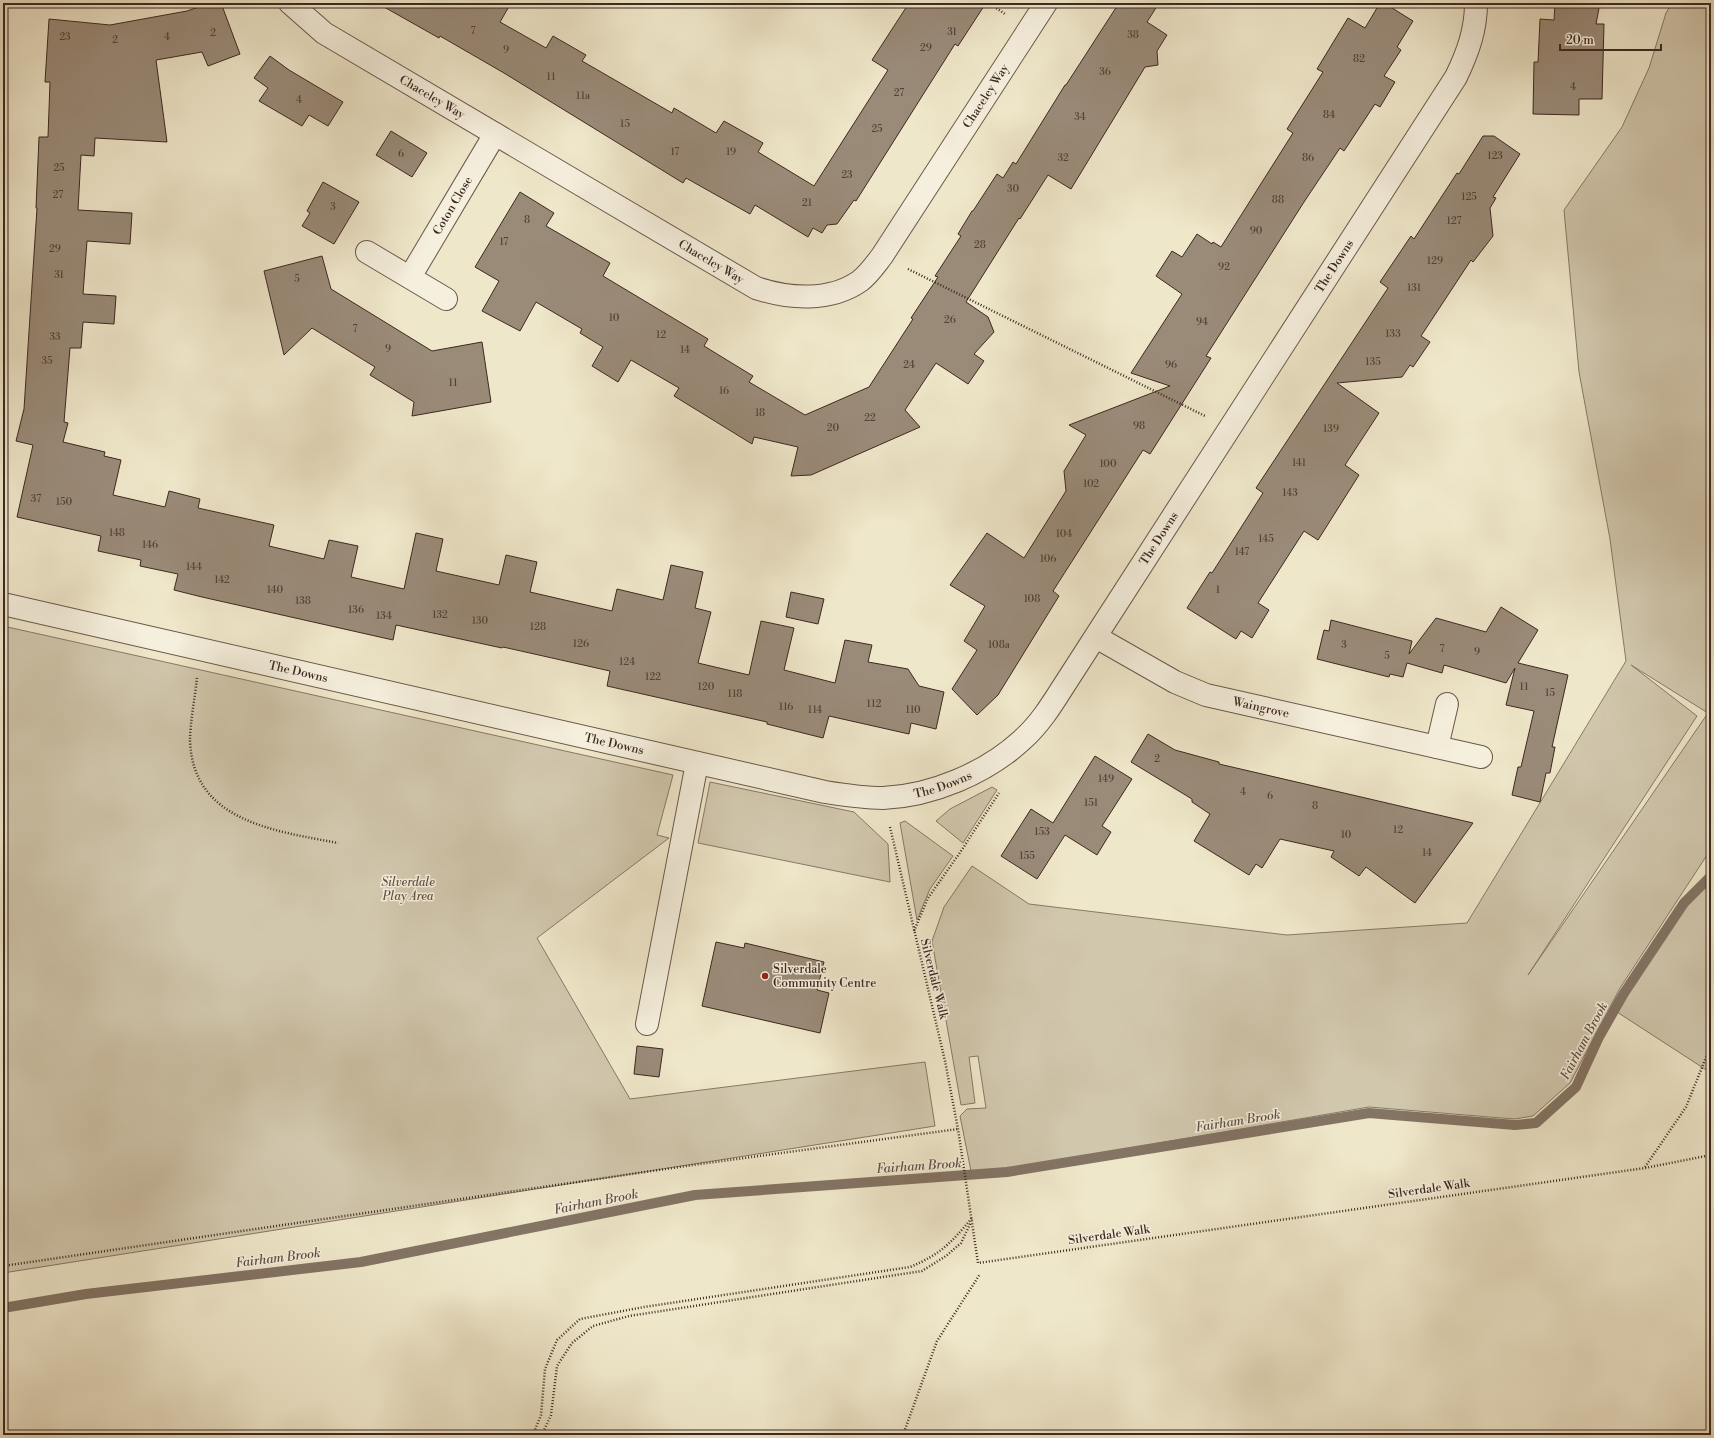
<svg xmlns="http://www.w3.org/2000/svg" width="1714" height="1438" font-family="'Libre Bodoni',serif">
  <style>
    .green { fill: #d1c7ad; stroke: #877867; fill-rule: evenodd }
    .lines { fill: none; stroke-linecap: round; stroke-linejoin: round }
    .stream { stroke: #837464; stroke-width: 10 }
    .building { fill: #9a8b79; stroke: #3d2821 }
    .minor-casing { stroke: #6a584b; stroke-width: 24 }
    .path { stroke: #3d2821; stroke-width: 2.5; stroke-dasharray: 1 2; stroke-linecap: butt }
    .minor { stroke: #f5efdd; stroke-width: 22 }
    .poi-dot { fill: #8f2418; stroke: #f5efdd; stroke-width: 1.5 }
    .labels { text-anchor: middle; dominant-baseline: central; stroke-width: 3; stroke-linejoin: round; paint-order: stroke }
    .number-label { font-size: 10px; fill: #544137 }
    .street-label { font-size: 12px; fill: #3d2821; stroke: #f5efdd }
    .park-label { font-size: 12px; font-style: italic; fill: #625044; stroke: #f5efdd }
    .poi-label { font-size: 12px; fill: #3d2821; stroke: #f5efdd; text-anchor: start }
    .water-label { font-size: 13px; font-style: italic; fill: #604e43; stroke: #f5efdd }
  </style>
  <rect width="100%" height="100%" fill="#efe7ca"/>
  <filter id="stains"><feTurbulence type="fractalNoise" baseFrequency=".005" numOctaves="4"/><feColorMatrix values="0 0 0 0 .2 0 0 0 0 .09 0 0 0 0 .02 0 0 0 .5 -.17"/></filter>
  <radialGradient id="worn" r=".72"><stop offset=".6" stop-color="#630" stop-opacity="0"/><stop offset="1" stop-color="#630" stop-opacity=".3"/></radialGradient>
  <!-- green -->
  <g class="green">
    <path d="M 1672,3 L 1711,3 L 1711,849 L 1620,988 L 1570,1083 L 1533,1116 L 1514,1119 L 1369,1107 L 1019,1167 L 971,1171 L 960,1116 L 967,1109 L 986,1108 L 978,1056 L 969,1057 L 975,1103 L 961,1105 L 932,941 L 944,907 L 972,866 L 1029,904 L 1287,935 L 1467,923 L 1626,661 L 1610,539 L 1579,372 L 1564,210 L 1622,127 L 1649,68 L 1666,13 ZM 1631,665 L 1708,713 L 1528,975 L 1697,716 Z"/>
    <path d="M 3,626 L 673,775 L 657,835 L 669,838 L 537,938 L 630,1099 L 925,1062 L 935,1126 L 3,1273 Z"/>
    <path d="M 710,782 L 854,812 L 888,844 L 890,882 L 698,843 Z"/>
    <path d="M 992,787 L 997,790 L 963,843 L 936,821 L 950,809 Z"/>
    <path d="M 905,821 L 953,856 L 930,889 L 917,920 L 900,823 Z"/>
    <path d="M 1711,879 L 1711,1073 L 1617,1012 L 1686,906 Z"/>
  </g>
  <g class="lines">
    <!-- stream -->
    <path class="stream" d="M 3,1308 L 86,1294 L 361,1262 L 695,1195 L 1007,1172 L 1369,1113 L 1515,1125 L 1536,1123 L 1576,1087 L 1599,1037 L 1624,993 L 1684,903 L 1711,876"/>
  </g>
  <!-- building -->
  <g class="building">
    <path d="M 210,3 L 221,3 L 240,54 L 208,66 L 202,52 L 156,60 L 167,142 L 95,138 L 94,156 L 81,155 L 78,210 L 132,213 L 130,244 L 87,241 L 83,294 L 116,296 L 114,324 L 83,322 L 81,348 L 70,348 L 64,422 L 68,423 L 63,442 L 105,452 L 104,456 L 121,460 L 113,495 L 165,507 L 169,491 L 200,499 L 198,508 L 274,525 L 269,546 L 324,559 L 329,540 L 358,546 L 351,577 L 404,589 L 416,533 L 443,539 L 436,571 L 499,585 L 506,555 L 537,562 L 530,592 L 612,611 L 617,589 L 663,600 L 671,565 L 703,572 L 695,608 L 711,612 L 698,663 L 749,675 L 761,621 L 794,628 L 784,670 L 835,683 L 845,640 L 872,645 L 868,662 L 908,669 L 919,686 L 944,692 L 936,729 L 911,723 L 909,734 L 829,716 L 823,738 L 767,724 L 767,722 L 607,686 L 610,671 L 503,647 L 502,648 L 396,625 L 393,640 L 202,597 L 174,590 L 178,574 L 140,566 L 141,560 L 98,551 L 101,536 L 17,517 L 33,445 L 16,441 L 24,409 L 37,208 L 36,208 L 39,137 L 48,137 L 50,82 L 45,82 L 49,19 L 110,25 L 187,11 Z"/>
    <path d="M 377,3 L 511,3 L 500,22 L 546,48 L 553,36 L 586,55 L 582,61 L 672,113 L 674,108 L 716,133 L 724,121 L 763,143 L 758,152 L 814,186 L 888,70 L 872,60 L 909,3 L 986,3 L 958,46 L 955,44 L 856,201 L 854,200 L 837,224 L 827,225 L 822,233 L 813,228 L 808,237 L 755,205 L 750,214 L 686,178 L 683,183 L 504,73 L 440,36 L 439,38 Z"/>
    <path d="M 1119,3 L 1159,3 L 1147,22 L 1167,35 L 1157,51 L 1158,65 L 1145,67 L 1071,189 L 1048,175 L 1020,219 L 1019,218 L 966,302 L 988,317 L 994,332 L 974,354 L 984,361 L 968,384 L 936,363 L 905,410 L 920,427 L 811,475 L 791,476 L 798,447 L 754,437 L 752,444 L 674,396 L 679,388 L 631,360 L 618,382 L 592,366 L 603,347 L 580,333 L 582,329 L 536,302 L 520,331 L 482,311 L 499,281 L 475,267 L 520,192 L 554,213 L 546,226 L 610,263 L 603,276 L 708,339 L 704,346 L 753,376 L 749,382 L 805,415 L 869,387 L 913,319 L 911,318 L 938,277 L 935,276 L 961,236 L 958,234 L 972,211 L 973,211 L 997,174 L 1003,178 L 1013,162 L 1016,164 L 1065,85 L 1066,85 Z"/>
    <path d="M 1380,3 L 1384,3 L 1413,21 L 1397,47 L 1401,50 L 1384,76 L 1395,82 L 1380,107 L 1375,104 L 1344,151 L 1340,148 L 1304,202 L 1206,356 L 1211,358 L 1150,454 L 1143,450 L 1053,591 L 1059,596 L 998,695 L 977,715 L 952,689 L 977,650 L 964,641 L 985,606 L 950,585 L 987,533 L 1024,558 L 1066,491 L 1064,471 L 1086,435 L 1069,425 L 1170,386 L 1131,373 L 1182,294 L 1156,276 L 1172,251 L 1182,257 L 1197,234 L 1212,244 L 1213,242 L 1221,247 L 1293,133 L 1287,129 L 1323,72 L 1317,69 L 1348,18 L 1365,28 Z"/>
    <path d="M 1555,3 L 1600,3 L 1596,24 L 1604,24 L 1602,99 L 1579,99 L 1579,115 L 1533,114 L 1534,62 L 1538,62 L 1540,19 L 1554,20 Z"/>
    <path d="M 270,56 L 289,70 L 343,102 L 328,126 L 309,115 L 302,126 L 259,101 L 268,88 L 254,78 Z"/>
    <path d="M 391,131 L 427,153 L 412,177 L 376,155 Z"/>
    <path d="M 1483,136 L 1494,136 L 1520,154 L 1493,197 L 1496,198 L 1490,208 L 1493,236 L 1473,262 L 1471,260 L 1421,336 L 1430,342 L 1413,367 L 1410,365 L 1402,377 L 1337,383 L 1379,413 L 1345,465 L 1359,475 L 1318,540 L 1304,531 L 1258,603 L 1269,610 L 1252,638 L 1241,631 L 1236,639 L 1187,608 L 1210,572 L 1212,573 L 1263,493 L 1256,488 L 1388,288 L 1380,282 L 1411,236 L 1414,239 L 1457,173 L 1459,174 Z"/>
    <path d="M 323,182 L 359,202 L 334,244 L 302,226 L 310,213 L 307,211 Z"/>
    <path d="M 322,256 L 331,289 L 432,351 L 482,342 L 491,402 L 412,416 L 414,402 L 370,375 L 375,367 L 312,328 L 284,355 L 264,271 Z"/>
    <path d="M 791,592 L 824,599 L 818,624 L 786,617 Z"/>
    <path d="M 1501,607 L 1538,630 L 1518,663 L 1568,675 L 1552,747 L 1555,747 L 1550,773 L 1546,773 L 1540,802 L 1512,795 L 1518,767 L 1521,767 L 1534,711 L 1506,705 L 1515,668 L 1506,683 L 1444,665 L 1442,673 L 1407,663 L 1403,677 L 1390,674 L 1389,677 L 1317,659 L 1324,630 L 1329,631 L 1331,620 L 1412,641 L 1409,654 L 1436,618 L 1486,632 Z"/>
    <path d="M 1148,734 L 1175,750 L 1219,762 L 1219,764 L 1473,823 L 1415,903 L 1366,867 L 1359,876 L 1331,857 L 1334,851 L 1280,839 L 1262,868 L 1256,864 L 1249,875 L 1194,841 L 1210,814 L 1192,802 L 1192,799 L 1131,762 Z"/>
    <path d="M 1095,756 L 1132,779 L 1102,826 L 1111,832 L 1097,855 L 1065,835 L 1037,879 L 1001,856 L 1031,809 L 1053,823 Z"/>
    <path d="M 716,942 L 744,948 L 745,943 L 824,962 L 817,990 L 829,993 L 820,1033 L 702,1006 Z"/>
    <path d="M 637,1046 L 663,1049 L 659,1077 L 634,1074 Z"/>
  </g>
  <g class="lines">
    <!-- minor casing -->
    <g class="minor-casing">
      <g id="minor">
        <path id="s1" d="M 290,3 L 324,33 L 756,288 C 789,299 830,302 860,281 C 869,274 875,265 882,256 L 1046,3"/>
        <path d="M 367,252 L 446,299"/>
        <path id="s2" d="M 410,277 L 495,134"/>
        <path id="s3" d="M 3,604 L 825,792 C 844,795 863,798 883,798 C 932,796 986,773 1022,740 C 1039,725 1051,706 1063,687 L 1456,77 C 1468,52 1476,30 1476,3"/>
        <path id="s4" d="M 1096,637 L 1175,682 L 1206,695 L 1481,757"/>
        <path d="M 1437,747 L 1447,704"/>
        <path d="M 647,1024 L 697,763"/>
      </g>
    </g>
    <!-- path -->
    <g class="path">
      <path d="M 989,3 L 1005,14"/>
      <path d="M 908,269 L 1205,416"/>
      <path d="M 197,678 C 195,697 190,723 190,741 C 193,822 276,831 338,843"/>
      <path d="M 890,827 L 945,1061 L 958,1129 L 978,1263 L 1645,1168 L 1711,1155"/>
      <path d="M 914,931 L 928,898 L 959,854 L 999,793"/>
      <path d="M 1645,1167 L 1686,1107 L 1711,1045"/>
      <path d="M 3,1266 L 700,1164 L 958,1129"/>
      <path d="M 533,1435 L 541,1415 L 545,1369 L 557,1340 L 580,1319 L 644,1307 L 910,1267 C 941,1254 951,1243 972,1218"/>
      <path d="M 542,1435 L 551,1415 L 557,1366 L 572,1343 L 593,1326 L 629,1316 L 922,1271 L 946,1256 L 961,1243 L 971,1222"/>
      <path d="M 903,1435 L 937,1341 L 980,1274"/>
    </g>
    <!-- minor -->
    <use href="#minor" class="minor"/>
  </g>
  <!-- markers -->
  <circle class="poi-dot" cx="765" cy="976" r="4"/>
  <g class="labels">
    <!-- number labels -->
    <g class="number-label">
      <text x="473" y="31">7</text>
      <text x="952" y="32">31</text>
      <text x="213" y="33">2</text>
      <text x="1133" y="35">38</text>
      <text x="65" y="37">23</text>
      <text x="167" y="37">4</text>
      <text x="115" y="40">2</text>
      <text x="926" y="48">29</text>
      <text x="506" y="50">9</text>
      <text x="1359" y="59">82</text>
      <text x="1105" y="72">36</text>
      <text x="551" y="77">11</text>
      <text x="1573" y="87">4</text>
      <text x="899" y="93">27</text>
      <text x="583" y="96">11a</text>
      <text x="299" y="100">4</text>
      <text x="1329" y="115">84</text>
      <text x="1080" y="117">34</text>
      <text x="625" y="124">15</text>
      <text x="877" y="129">25</text>
      <text x="675" y="152">17</text>
      <text x="731" y="152">19</text>
      <text x="401" y="154">6</text>
      <text x="1495" y="156">123</text>
      <text x="1063" y="158">32</text>
      <text x="1308" y="158">86</text>
      <text x="59" y="168">25</text>
      <text x="847" y="175">23</text>
      <text x="1013" y="189">30</text>
      <text x="58" y="195">27</text>
      <text x="1469" y="197">125</text>
      <text x="1278" y="200">88</text>
      <text x="807" y="203">21</text>
      <text x="333" y="207">3</text>
      <text x="527" y="220">8</text>
      <text x="1454" y="221">127</text>
      <text x="1256" y="231">90</text>
      <text x="504" y="242">17</text>
      <text x="980" y="245">28</text>
      <text x="55" y="249">29</text>
      <text x="1435" y="261">129</text>
      <text x="1224" y="267">92</text>
      <text x="59" y="275">31</text>
      <text x="297" y="279">5</text>
      <text x="1414" y="288">131</text>
      <text x="614" y="318">10</text>
      <text x="950" y="320">26</text>
      <text x="1202" y="322">94</text>
      <text x="355" y="329">7</text>
      <text x="1393" y="334">133</text>
      <text x="661" y="335">12</text>
      <text x="55" y="337">33</text>
      <text x="388" y="349">9</text>
      <text x="685" y="350">14</text>
      <text x="47" y="361">35</text>
      <text x="1373" y="362">135</text>
      <text x="909" y="365">24</text>
      <text x="1171" y="365">96</text>
      <text x="453" y="383">11</text>
      <text x="724" y="391">16</text>
      <text x="760" y="413">18</text>
      <text x="870" y="418">22</text>
      <text x="1139" y="426">98</text>
      <text x="833" y="428">20</text>
      <text x="1331" y="429">139</text>
      <text x="1299" y="463">141</text>
      <text x="1108" y="464">100</text>
      <text x="1091" y="484">102</text>
      <text x="1290" y="493">143</text>
      <text x="36" y="499">37</text>
      <text x="64" y="502">150</text>
      <text x="117" y="533">148</text>
      <text x="1064" y="534">104</text>
      <text x="1266" y="539">145</text>
      <text x="150" y="545">146</text>
      <text x="1242" y="552">147</text>
      <text x="1048" y="559">106</text>
      <text x="194" y="567">144</text>
      <text x="222" y="580">142</text>
      <text x="275" y="590">140</text>
      <text x="1218" y="590">1</text>
      <text x="1032" y="599">108</text>
      <text x="303" y="601">138</text>
      <text x="356" y="610">136</text>
      <text x="440" y="615">132</text>
      <text x="384" y="616">134</text>
      <text x="480" y="621">130</text>
      <text x="538" y="627">128</text>
      <text x="581" y="644">126</text>
      <text x="999" y="645">108a</text>
      <text x="1344" y="645">3</text>
      <text x="1442" y="649">7</text>
      <text x="1477" y="652">9</text>
      <text x="1387" y="656">5</text>
      <text x="627" y="662">124</text>
      <text x="653" y="677">122</text>
      <text x="706" y="687">120</text>
      <text x="1524" y="687">11</text>
      <text x="1550" y="693">15</text>
      <text x="735" y="694">118</text>
      <text x="874" y="704">112</text>
      <text x="786" y="707">116</text>
      <text x="815" y="710">114</text>
      <text x="913" y="710">110</text>
      <text x="1157" y="759">2</text>
      <text x="1106" y="779">149</text>
      <text x="1243" y="792">4</text>
      <text x="1270" y="796">6</text>
      <text x="1091" y="803">151</text>
      <text x="1315" y="806">8</text>
      <text x="1398" y="830">12</text>
      <text x="1042" y="832">153</text>
      <text x="1346" y="835">10</text>
      <text x="1427" y="853">14</text>
      <text x="1027" y="856">155</text>
    </g>
    <!-- street labels -->
    <g class="street-label">
      <text stroke="none"><textPath href="#s1" startOffset="879">Chaceley Way</textPath></text>
      <text stroke="none"><textPath href="#s1" startOffset="171">Chaceley Way</textPath></text>
      <text stroke="none"><textPath href="#s2" startOffset="83">Coton Close</textPath></text>
      <text stroke="none"><textPath href="#s1" startOffset="495">Chaceley Way</textPath></text>
      <text stroke="none"><textPath href="#s3" startOffset="1623">The Downs</textPath></text>
      <text stroke="none"><textPath href="#s3" startOffset="1299">The Downs</textPath></text>
      <text stroke="none"><textPath href="#s3" startOffset="303">The Downs</textPath></text>
      <text stroke="none"><textPath href="#s4" startOffset="181">Waingrove</textPath></text>
      <text stroke="none"><textPath href="#s3" startOffset="627">The Downs</textPath></text>
      <text stroke="none"><textPath href="#s3" startOffset="963">The Downs</textPath></text>
      <text transform="translate(934 979) rotate(76)">Silverdale Walk</text>
      <text transform="translate(1429 1189) rotate(-8)">Silverdale Walk</text>
      <text transform="translate(1109 1235) rotate(-8)">Silverdale Walk</text>
    </g>
    <!-- park labels -->
    <g class="park-label">
      <text x="408" y="882">Silverdale<tspan x="408" dy="14">Play Area</tspan></text>
    </g>
    <!-- poi labels -->
    <g class="poi-label">
      <text x="773" y="969">Silverdale<tspan x="773" dy="14">Community Centre</tspan></text>
    </g>
    <!-- water labels -->
    <g class="water-label">
      <text transform="translate(1584 1041) rotate(-62)">Fairham Brook</text>
      <text transform="translate(1238 1121) rotate(-9)">Fairham Brook</text>
      <text transform="translate(919 1166) rotate(-4)">Fairham Brook</text>
      <text transform="translate(596 1202) rotate(-11)">Fairham Brook</text>
      <text transform="translate(278 1258) rotate(-7)">Fairham Brook</text>
    </g>
  </g>
  <!-- margin -->
  <rect width="1714" height="1438" fill="none" stroke="#efe7ca" stroke-width="16"/>
  <rect x="4" y="4" width="1706" height="1430" fill="none" stroke="#3d2821" stroke-width="2"/>
  <rect x="8" y="8" width="1698" height="1422" fill="none" stroke="#3d2821"/>
  <!-- scale -->
  <path d="M1560 44v6h101v-6" fill="none" stroke="#3d2821" stroke-width="2"/>
  <text x="1566" y="44" font-size="12" fill="#3d2821" stroke="#f5efdd" stroke-width="3" paint-order="stroke">20 m</text>
  <rect width="100%" height="100%" filter="url(#stains)"/>
  <rect width="100%" height="100%" fill="url(#worn)"/>
</svg>
